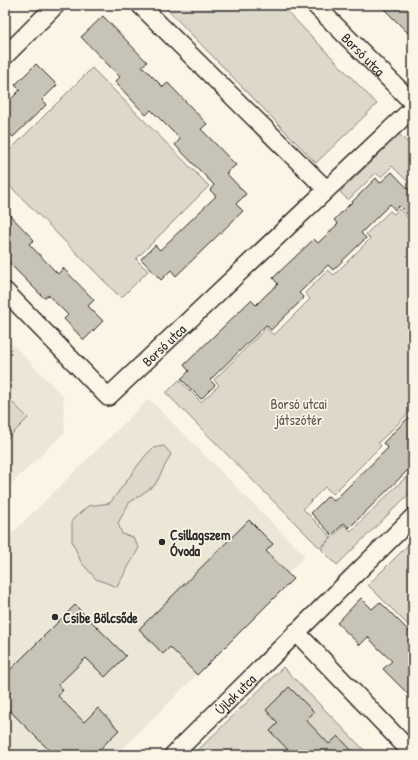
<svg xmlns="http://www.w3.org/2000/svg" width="418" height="760" font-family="'Patrick Hand',sans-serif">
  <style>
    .built { fill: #ece6d7 }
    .green { fill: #ded8ca; stroke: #84827a }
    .building { fill: #c8c3b7; stroke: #2b2b2b }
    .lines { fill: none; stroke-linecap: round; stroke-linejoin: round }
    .minor-casing { stroke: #2b2b2b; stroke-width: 20 }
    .minor { stroke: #fcf5e5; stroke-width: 17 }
    .poi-dot { fill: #2b2b2b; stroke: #fcf5e5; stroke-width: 1.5 }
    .labels { text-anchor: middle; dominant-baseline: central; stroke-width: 3.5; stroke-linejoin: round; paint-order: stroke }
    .street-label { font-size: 14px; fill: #2b2b2b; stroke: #fcf5e5 }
    .park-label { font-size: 14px; fill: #585653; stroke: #fcf5e5 }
    .poi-label { font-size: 14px; font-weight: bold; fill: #2b2b2b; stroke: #fcf5e5; text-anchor: start }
  </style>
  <rect width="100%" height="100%" fill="#fcf5e5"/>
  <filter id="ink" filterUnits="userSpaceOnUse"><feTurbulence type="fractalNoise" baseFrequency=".025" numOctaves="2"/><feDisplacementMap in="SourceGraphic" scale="8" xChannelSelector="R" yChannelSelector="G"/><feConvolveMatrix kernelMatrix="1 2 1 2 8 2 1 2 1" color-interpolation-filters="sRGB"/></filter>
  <g filter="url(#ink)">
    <!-- built -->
    <g class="built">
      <path d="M 5,337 L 63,396 L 65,432 L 5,490 Z"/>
      <path d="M 149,399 L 305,556 L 288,573 L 293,579 L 268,605 L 264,601 L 249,617 L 252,620 L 116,755 L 5,755 L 5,540 Z"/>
    </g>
    <!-- green -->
    <g class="green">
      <path d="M 163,5 L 281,5 L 377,104 L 316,163 Z"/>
      <path d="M 92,68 L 209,186 L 136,259 L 148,271 L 121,298 L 5,181 L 5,155 Z"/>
      <path d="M 399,134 L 413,148 L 413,187 L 392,166 L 381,177 L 376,173 L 348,200 L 340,192 Z"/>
      <path d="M 399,209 L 413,223 L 413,409 L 378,443 L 381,446 L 333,494 L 325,487 L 303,509 L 331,537 L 320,548 L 166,393 L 179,380 L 201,402 L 219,385 L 214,380 L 266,328 L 274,335 L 310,299 L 305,293 L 328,270 L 334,275 L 370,239 L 366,234 L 390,211 L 394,214 Z"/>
      <path d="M 5,395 L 28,418 L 5,441 Z"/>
      <path d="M 164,446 L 171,454 L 155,485 L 129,503 L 118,523 L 122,534 L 133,537 L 139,548 L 117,587 L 96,579 L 81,562 L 72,541 L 72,520 L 88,506 L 110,503 L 145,456 L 153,448 Z"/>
      <path d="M 413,470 L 413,490 L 337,565 L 321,549 L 344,525 L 351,531 Z"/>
      <path d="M 413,540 L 413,630 L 368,585 Z"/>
      <path d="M 283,667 L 369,755 L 193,755 Z"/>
    </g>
    <!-- building -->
    <g class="building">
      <path d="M 380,5 L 413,5 L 413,38 Z"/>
      <path d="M 103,16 L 147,62 L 142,66 L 163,87 L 168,83 L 207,124 L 201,129 L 236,165 L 226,173 L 246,194 L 236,204 L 243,211 L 176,276 L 171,270 L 161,280 L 141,259 L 155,245 L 160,250 L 216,196 L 210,190 L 214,185 L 175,145 L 180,139 L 151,110 L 146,115 L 115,82 L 120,77 L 81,37 Z"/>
      <path d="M 36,64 L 57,85 L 42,100 L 46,105 L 13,137 L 5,128 L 5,105 L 20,90 L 15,85 Z"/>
      <path d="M 392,172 L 413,194 L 413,220 L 399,206 L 395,210 L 390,204 L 361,233 L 366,238 L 333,270 L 328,265 L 299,293 L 304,298 L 271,330 L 266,325 L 210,380 L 215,385 L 201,399 L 181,379 L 189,371 L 184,365 L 251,300 L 256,305 L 267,294 L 278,284 L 273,278 L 314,239 L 318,243 L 338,224 L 334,220 L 376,178 L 380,183 Z"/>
      <path d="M 5,210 L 34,240 L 29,244 L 58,274 L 63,268 L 94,300 L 88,306 L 103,321 L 84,340 L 64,319 L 68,315 L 48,295 L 44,298 L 5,259 Z"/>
      <path d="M 413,413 L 413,465 L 349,528 L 344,523 L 332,535 L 311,513 L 328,496 L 334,501 L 346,489 L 388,448 L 383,443 Z"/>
      <path d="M 249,520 L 273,544 L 266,551 L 293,579 L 197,675 L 170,647 L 163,654 L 139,629 Z"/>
      <path d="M 361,598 L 372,609 L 380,602 L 413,635 L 413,699 L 383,669 L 392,661 L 379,649 L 368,637 L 360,645 L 337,623 Z"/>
      <path d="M 75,605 L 126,656 L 105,677 L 86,658 L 58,685 L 63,690 L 58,696 L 84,722 L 98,708 L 119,730 L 94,755 L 54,755 L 5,706 L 5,675 Z"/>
      <path d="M 289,687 L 314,712 L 306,720 L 329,744 L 338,736 L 356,755 L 293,755 L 270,731 L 278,723 L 266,710 Z"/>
    </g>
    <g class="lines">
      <!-- minor casing -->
      <g class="minor-casing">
        <g id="minor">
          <path d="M 140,5 L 326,189"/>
          <path id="s1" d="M 315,5 L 413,103"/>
          <path d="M 5,56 L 56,5"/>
          <path id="s2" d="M 5,291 L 108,397 L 413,108"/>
          <path d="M 296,632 L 413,754"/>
          <path id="s3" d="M 173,755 L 413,517"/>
        </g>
      </g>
      <!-- minor -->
      <use href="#minor" class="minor"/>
    </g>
  </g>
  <!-- markers -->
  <g class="poi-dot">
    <circle cx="162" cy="542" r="4"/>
    <circle cx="55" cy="617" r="4"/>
  </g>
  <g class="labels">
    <!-- street labels -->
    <g class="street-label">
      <text stroke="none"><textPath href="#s1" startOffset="69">Borsó utca</textPath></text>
      <text stroke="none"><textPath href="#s2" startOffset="224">Borsó utca</textPath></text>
      <text stroke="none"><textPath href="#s3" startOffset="87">Újlak utca</textPath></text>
    </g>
    <!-- park labels -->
    <g class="park-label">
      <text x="299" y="403">Borsó utcai<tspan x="299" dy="16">játszótér</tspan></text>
    </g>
    <!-- poi labels -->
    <g class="poi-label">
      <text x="170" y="534">Csillagszem<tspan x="170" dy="16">Óvoda</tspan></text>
      <text x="63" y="617">Csibe Bölcsőde</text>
    </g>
  </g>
  <!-- margin -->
  <rect width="418" height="760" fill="none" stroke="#fcf5e5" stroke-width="20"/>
  <rect x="10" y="10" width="398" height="740" fill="none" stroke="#2b2b2b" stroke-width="1.5" filter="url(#ink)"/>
</svg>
